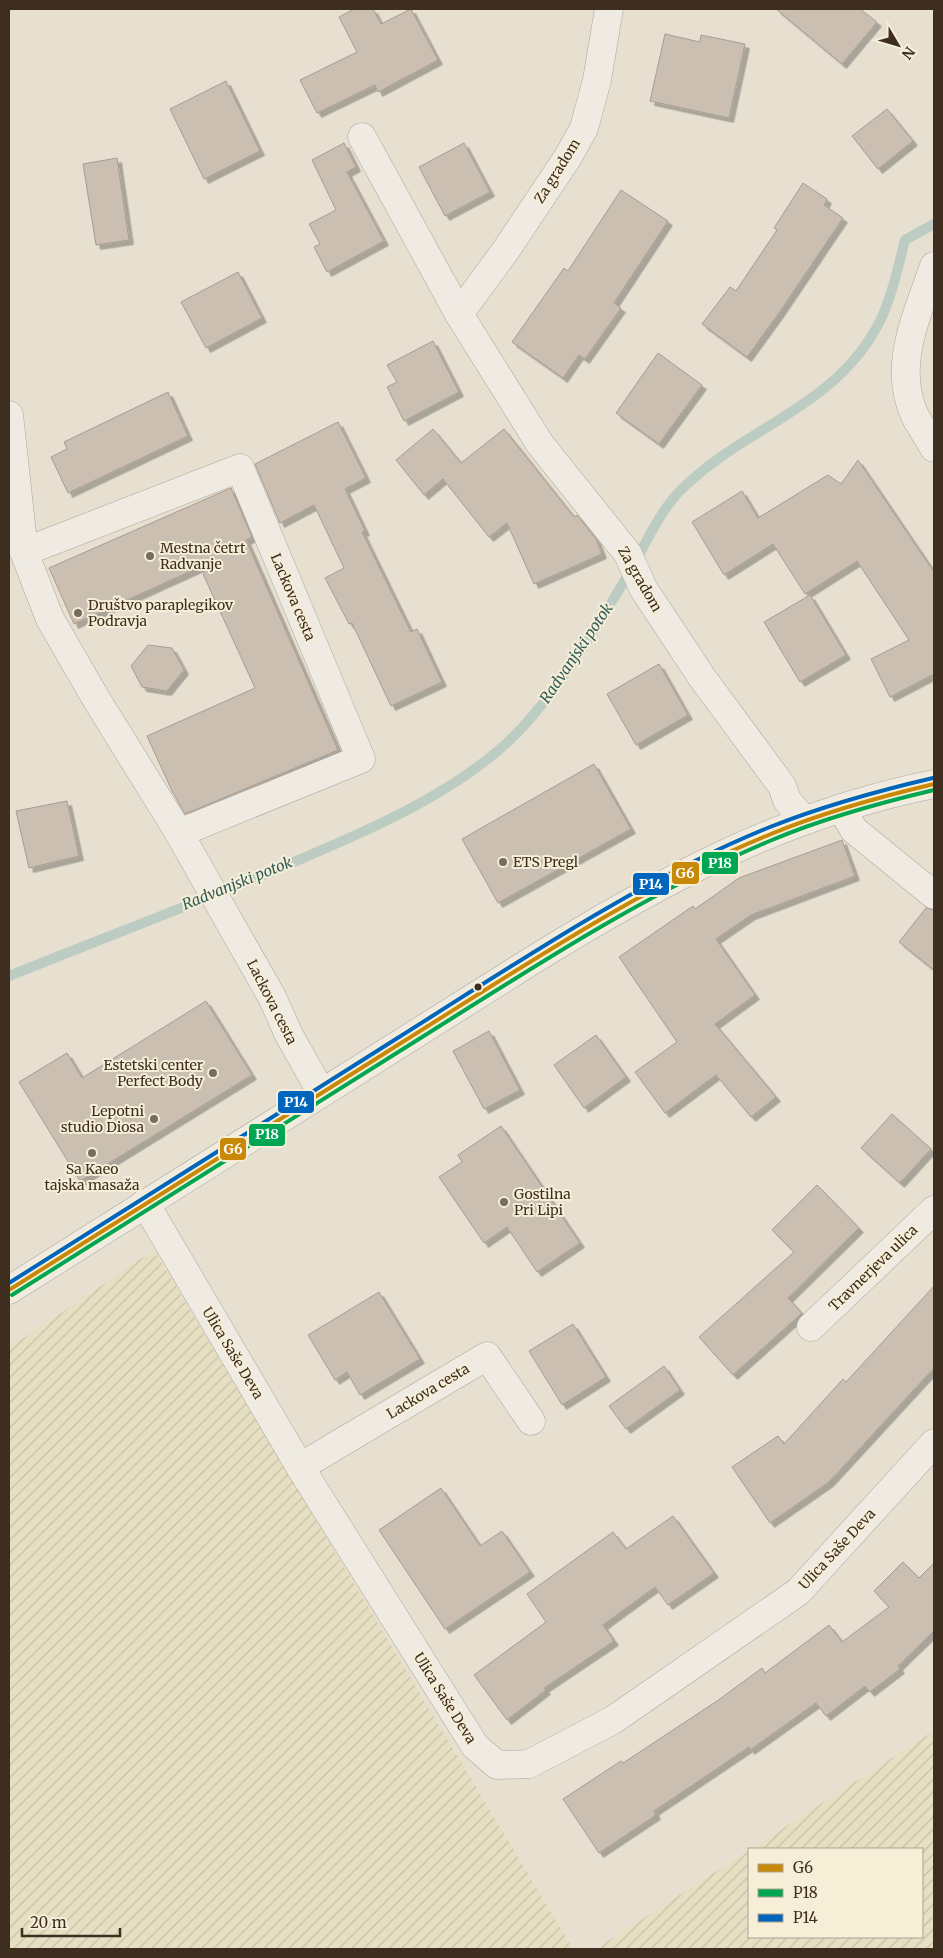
<svg xmlns="http://www.w3.org/2000/svg" width="943" height="1958" font-family="Merriweather,serif">
  <style>
    .farmland { fill: url(#farmland-furrows) }
    .lines { fill: none; stroke-linecap: round; stroke-linejoin: round }
    .stream { stroke: #bcccc2; stroke-width: 10 }
    .building { fill: #cbbfb2; stroke: #a89c90; filter: url(#shadow) }
    .minor-casing { stroke: #ada599; stroke-width: 29 }
    .minor { stroke: #efebe3; stroke-width: 28 }
    .bus-1-casing { stroke: #f7eed8; stroke-width: 8 }
    .bus-2-casing { stroke: #f7eed8; stroke-width: 8 }
    .bus-3-casing { stroke: #f7eed8; stroke-width: 8 }
    .bus-1 { stroke: #c88808; stroke-width: 4 }
    .bus-2 { stroke: #00a651; stroke-width: 4 }
    .bus-3 { stroke: #0065bd; stroke-width: 4 }
    .poi-dot { fill: #786c5e; stroke: #f7eed8; stroke-width: 2 }
    .bus-dot { fill: #3d2e20; stroke: #f7eed8; stroke-width: 2 }
    .labels { text-anchor: middle; dominant-baseline: central; stroke-width: 4; stroke-linejoin: round; paint-order: stroke }
    .street-label { font-size: 14px; fill: #3d2e20; stroke: #f7eed8 }
    .poi-label { font-size: 14px; fill: #3d2e20; stroke: #f7eed8; text-anchor: start }
    .water-label { font-size: 15px; font-style: italic; fill: #2f5d5a; stroke: #f7eed8 }
    .line-badge { stroke: #f7eed8; stroke-width: 2 }
    .badge-label { font-size: 14px; text-anchor: middle; font-weight: bold; fill: #fff }
  </style>
  <defs>
    <pattern id="farmland-furrows" width="10" height="10" patternUnits="userSpaceOnUse" patternTransform="scale(1.25)"><rect width="10" height="10" fill="#e6dfc2"/><path d="M-1 1l2-2M0 10L10 0M9 11l2-2" fill="none" stroke="#c6c0a6"/></pattern>
    <filter id="shadow"><feDropShadow dx="4.5" dy="4.5" stdDeviation="0" flood-color="#0004"/></filter>
  </defs>
  <rect width="100%" height="100%" fill="#e7e0d1"/>
  <!-- farmland -->
  <g class="farmland">
    <path d="M 154,1250 L 573,1949 L 9,1949 L 9,1348 Z"/>
    <path d="M 934,1731 L 934,1949 L 596,1949 L 749,1850 L 749,1937 L 922,1937 L 922,1849 L 751,1849 Z"/>
  </g>
  <g class="lines">
    <!-- stream -->
    <path class="stream" d="M 9,976 C 99,940 190,905 280,868 C 363,832 468,791 529,720 C 567,676 598,625 628,575 C 644,548 657,515 679,492 C 743,426 835,410 880,321 C 892,296 898,267 905,240 L 934,224"/>
  </g>
  <!-- building -->
  <g class="building">
    <path d="M 354,9 L 373,9 L 381,24 L 411,9 L 438,60 L 378,92 L 375,85 L 317,113 L 300,80 L 357,52 L 339,17 Z"/>
    <path d="M 776,9 L 860,9 L 877,22 L 842,64 Z"/>
    <path d="M 665,34 L 700,42 L 701,35 L 745,44 L 729,118 L 650,101 Z"/>
    <path d="M 226,81 L 260,151 L 204,179 L 170,109 Z"/>
    <path d="M 887,109 L 913,141 L 878,169 L 852,136 Z"/>
    <path d="M 344,143 L 356,167 L 347,172 L 384,241 L 327,272 L 314,247 L 320,244 L 309,224 L 336,210 L 312,160 Z"/>
    <path d="M 464,143 L 490,192 L 445,216 L 419,167 Z"/>
    <path d="M 117,158 L 129,240 L 96,245 L 83,164 Z"/>
    <path d="M 803,183 L 827,199 L 824,205 L 843,218 L 779,313 L 747,357 L 702,324 L 730,287 L 736,291 L 777,230 L 774,228 Z"/>
    <path d="M 621,190 L 668,221 L 614,303 L 621,308 L 585,359 L 579,355 L 563,378 L 512,342 L 564,268 L 568,271 Z"/>
    <path d="M 238,272 L 262,318 L 206,348 L 181,302 Z"/>
    <path d="M 433,341 L 459,392 L 404,421 L 387,387 L 397,382 L 387,365 Z"/>
    <path d="M 658,353 L 702,385 L 659,444 L 616,413 Z"/>
    <path d="M 168,392 L 188,436 L 68,493 L 51,457 L 67,449 L 64,442 Z"/>
    <path d="M 338,422 L 366,478 L 345,489 L 365,531 L 362,532 L 411,632 L 417,629 L 442,682 L 391,706 L 352,623 L 349,624 L 325,578 L 344,568 L 314,505 L 280,523 L 255,464 Z"/>
    <path d="M 433,429 L 461,463 L 504,429 L 574,517 L 577,515 L 596,539 L 602,554 L 534,584 L 507,523 L 489,537 L 443,479 L 424,495 L 396,460 Z"/>
    <path d="M 858,460 L 934,572 L 934,679 L 932,675 L 890,697 L 871,659 L 909,640 L 857,561 L 805,594 L 773,544 L 724,575 L 692,522 L 742,491 L 758,518 L 828,475 L 841,484 Z"/>
    <path d="M 231,488 L 252,537 L 246,540 L 338,750 L 185,814 L 172,791 L 147,736 L 255,688 L 203,574 L 213,561 L 74,624 L 49,568 Z"/>
    <path d="M 810,595 L 846,655 L 800,682 L 764,622 Z"/>
    <path d="M 148,645 L 172,648 L 184,670 L 167,691 L 142,687 L 131,666 Z"/>
    <path d="M 659,664 L 688,715 L 636,745 L 607,694 Z"/>
    <path d="M 594,764 L 631,829 L 498,903 L 462,839 Z"/>
    <path d="M 67,801 L 79,856 L 29,868 L 16,811 Z"/>
    <path d="M 842,840 L 855,876 L 751,915 L 716,939 L 755,995 L 715,1024 L 776,1097 L 751,1117 L 716,1075 L 665,1113 L 635,1072 L 677,1042 L 619,957 L 693,906 L 695,909 L 739,878 Z"/>
    <path d="M 926,908 L 934,910 L 934,970 L 899,942 Z"/>
    <path d="M 206,1001 L 252,1075 L 80,1181 L 19,1082 L 67,1053 L 82,1078 Z"/>
    <path d="M 489,1031 L 520,1090 L 484,1109 L 453,1051 Z"/>
    <path d="M 596,1035 L 626,1077 L 584,1108 L 554,1065 Z"/>
    <path d="M 892,1114 L 931,1149 L 900,1183 L 861,1148 Z"/>
    <path d="M 501,1126 L 580,1243 L 537,1272 L 507,1227 L 484,1243 L 439,1177 L 462,1162 L 458,1155 Z"/>
    <path d="M 817,1185 L 859,1228 L 788,1298 L 802,1313 L 733,1375 L 699,1337 L 794,1252 L 772,1230 Z"/>
    <path d="M 934,1286 L 934,1368 L 829,1482 L 770,1523 L 732,1467 L 778,1436 L 784,1444 L 843,1379 L 846,1382 Z"/>
    <path d="M 379,1292 L 420,1359 L 360,1395 L 347,1372 L 335,1380 L 308,1335 Z"/>
    <path d="M 573,1324 L 606,1377 L 562,1405 L 529,1351 Z"/>
    <path d="M 664,1366 L 680,1390 L 626,1429 L 609,1406 Z"/>
    <path d="M 441,1488 L 480,1546 L 502,1531 L 530,1572 L 445,1629 L 379,1530 Z"/>
    <path d="M 673,1516 L 714,1573 L 668,1605 L 655,1587 L 603,1625 L 614,1641 L 544,1688 L 546,1690 L 507,1720 L 474,1675 L 546,1622 L 527,1594 L 613,1532 L 626,1549 Z"/>
    <path d="M 903,1562 L 919,1578 L 934,1563 L 934,1631 L 898,1666 L 900,1669 L 870,1692 L 865,1686 L 826,1716 L 816,1703 L 750,1750 L 749,1747 L 654,1811 L 656,1815 L 599,1853 L 563,1799 L 621,1761 L 623,1763 L 717,1701 L 762,1668 L 765,1673 L 829,1625 L 842,1642 L 889,1607 L 874,1591 Z"/>
  </g>
  <g class="lines">
    <!-- minor casing -->
    <g class="minor-casing">
      <g id="minor">
        <path d="M 362,137 L 459,314 L 540,444 L 628,554 L 643,588 L 701,676 L 782,786 L 787,800 L 803,819"/>
        <path d="M 934,266 C 917,316 891,367 916,418 C 922,428 928,438 934,448"/>
        <path d="M 459,314 L 506,250 L 568,157 L 584,128 L 597,80 L 609,9"/>
        <path d="M 9,415 L 24,552 L 50,619 L 95,697 L 179,833 L 272,997 L 289,1035 L 321,1092"/>
        <path d="M 24,552 L 240,468 L 361,759 L 179,833"/>
        <path d="M 841,808 L 854,830 L 934,895"/>
        <path d="M 145,1203 L 300,1467 L 475,1746 L 497,1765 L 529,1764 L 613,1720 L 798,1592 L 934,1443"/>
        <path d="M 9,1290 L 525,965 C 657,883 780,815 934,784"/>
        <path d="M 811,1327 L 934,1210"/>
        <path d="M 300,1467 L 487,1356 L 531,1421"/>
      </g>
    </g>
    <!-- minor -->
    <use href="#minor" class="minor"/>
    <!-- bus-1 casing -->
    <g class="bus-1-casing">
      <path id="bus-1" d="M 9,1290 C 140,1208 270,1125 401,1043 C 521,968 640,887 771,834 C 824,812 879,797 934,784"/>
    </g>
    <!-- bus-2 casing -->
    <g class="bus-2-casing">
      <path id="bus-2" d="M 12,1295 C 143,1213 273,1131 403,1049 C 523,974 641,895 772,840 C 824,818 879,803 934,790"/>
    </g>
    <!-- bus-3 casing -->
    <g class="bus-3-casing">
      <path id="bus-3" d="M 9,1283 C 138,1202 267,1120 396,1039 C 517,963 637,881 770,827 C 823,806 877,791 933,778"/>
    </g>
    <!-- bus-1 -->
    <use href="#bus-1" class="bus-1"/>
    <!-- bus-2 -->
    <use href="#bus-2" class="bus-2"/>
    <!-- bus-3 -->
    <use href="#bus-3" class="bus-3"/>
  </g>
  <!-- markers -->
  <g class="poi-dot">
    <circle cx="150" cy="556" r="5"/>
    <circle cx="78" cy="613" r="5"/>
    <circle cx="503" cy="862" r="5"/>
    <circle cx="213" cy="1073" r="5"/>
    <circle cx="154" cy="1119" r="5"/>
    <circle cx="92" cy="1153" r="5"/>
    <circle cx="504" cy="1202" r="5"/>
  </g>
  <circle class="bus-dot" cx="478" cy="987" r="4.5"/>
  <g class="labels">
    <!-- street labels -->
    <g class="street-label">
      <text transform="translate(557 171) rotate(-58)">Za gradom</text>
      <text transform="translate(640 579) rotate(60)">Za gradom</text>
      <text transform="translate(293 597) rotate(67)">Lackova cesta</text>
      <text transform="translate(272 1002) rotate(63)">Lackova cesta</text>
      <text transform="translate(873 1268) rotate(-44)">Travnerjeva ulica</text>
      <text transform="translate(233 1353) rotate(59)">Ulica Saše Deva</text>
      <text transform="translate(428 1391) rotate(-31)">Lackova cesta</text>
      <text transform="translate(837 1549) rotate(-47)">Ulica Saše Deva</text>
      <text transform="translate(445 1698) rotate(58)">Ulica Saše Deva</text>
    </g>
    <!-- poi labels -->
    <g class="poi-label">
      <text x="160" y="548">Mestna četrt<tspan x="160" dy="16">Radvanje</tspan></text>
      <text x="88" y="605">Društvo paraplegikov<tspan x="88" dy="16">Podravja</tspan></text>
      <text x="513" y="862">ETS Pregl</text>
      <text x="203" y="1065" text-anchor="end">Estetski center<tspan x="203" dy="16">Perfect Body</tspan></text>
      <text x="144" y="1111" text-anchor="end">Lepotni<tspan x="144" dy="16">studio Diosa</tspan></text>
      <text x="92" y="1169" text-anchor="middle">Sa Kaeo<tspan x="92" dy="16">tajska masaža</tspan></text>
      <text x="514" y="1194">Gostilna<tspan x="514" dy="16">Pri Lipi</tspan></text>
    </g>
    <!-- water labels -->
    <g class="water-label">
      <text transform="translate(576 653) rotate(-56)">Radvanjski potok</text>
      <text transform="translate(237 883) rotate(-22)">Radvanjski potok</text>
    </g>
  </g>
  <g class="line-badge">
    <rect x="701" y="851" width="38" height="24" rx="5" fill="#00a651"/>
    <rect x="671" y="861" width="29" height="24" rx="5" fill="#c88808"/>
    <rect x="632" y="872" width="38" height="24" rx="5" fill="#0065bd"/>
    <rect x="277" y="1090" width="38" height="24" rx="5" fill="#0065bd"/>
    <rect x="248" y="1123" width="38" height="24" rx="5" fill="#00a651"/>
    <rect x="219" y="1137" width="28" height="24" rx="5" fill="#c88808"/>
  </g>
  <g class="badge-label">
    <text x="720" y="868">P18</text>
    <text x="685" y="878">G6</text>
    <text x="651" y="889">P14</text>
    <text x="296" y="1107">P14</text>
    <text x="267" y="1139">P18</text>
    <text x="233" y="1154">G6</text>
  </g>
  <!-- border -->
  <rect width="943" height="1958" fill="none" stroke="#3d2e20" stroke-width="20"/>
  <!-- legend -->
  <rect x="748" y="1848" width="175" height="90" fill="#f7eed8" stroke="#ada18e"/>
  <rect x="758" y="1864" width="25" height="8" fill="#c88808" stroke="#ada18e"/>
  <text x="793" y="1873" font-size="15" fill="#3d2e20">G6</text>
  <rect x="758" y="1889" width="25" height="8" fill="#00a651" stroke="#ada18e"/>
  <text x="793" y="1898" font-size="15" fill="#3d2e20">P18</text>
  <rect x="758" y="1914" width="25" height="8" fill="#0065bd" stroke="#ada18e"/>
  <text x="793" y="1923" font-size="15" fill="#3d2e20">P14</text>
  <!-- north arrow -->
  <g transform="translate(898 45) rotate(128)" stroke="#f7eed8" stroke-width="4" paint-order="stroke">
  <path d="M0-4L9 19L0 12L-9 19Z" fill="#3d2e20"/>
  <text y="-8" font-size="14" font-weight="bold" text-anchor="middle" fill="#3d2e20">N</text>
  </g>
  <!-- scale -->
  <path d="M22 1928v8h98v-8" fill="none" stroke="#3d2e20" stroke-width="2.5"/>
  <text x="30" y="1928" font-size="15" fill="#3d2e20" stroke="#f7eed8" stroke-width="4" paint-order="stroke">20 m</text>
</svg>
